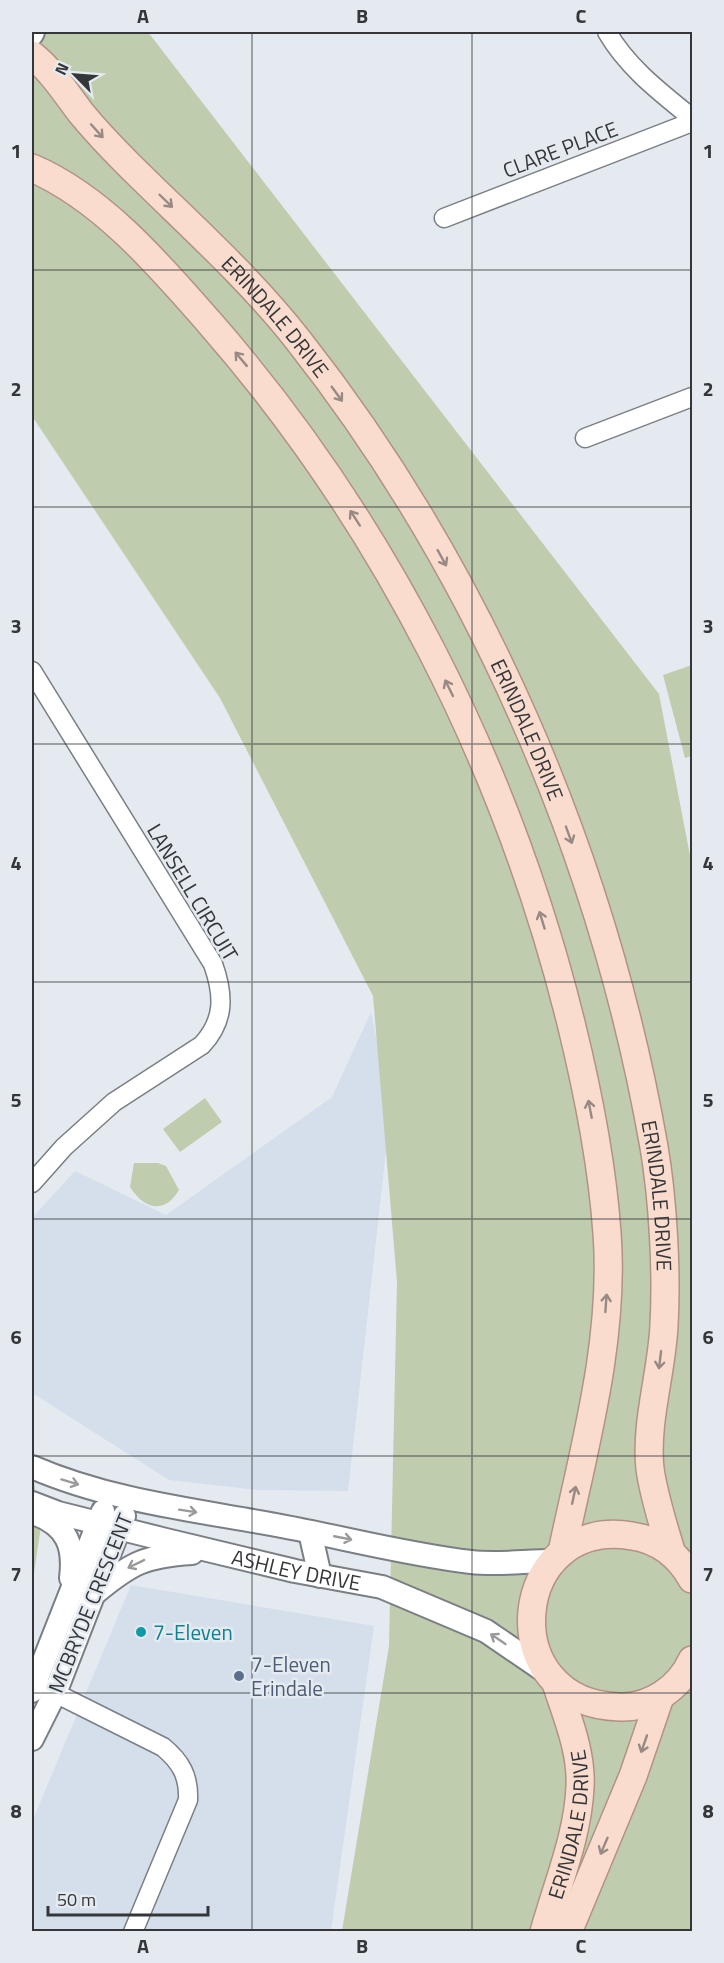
<svg xmlns="http://www.w3.org/2000/svg" width="724" height="1963" font-family="'Titillium Web',sans-serif">
  <style>
    .built { fill: #d4dfeb }
    .green { fill: #bfcdae }
    .lines { fill: none; stroke-linecap: round; stroke-linejoin: round }
    .minor-casing { stroke: #7a7f84; stroke-width: 21 }
    .tertiary-casing { stroke: #7a7f84; stroke-width: 26 }
    .primary-casing { stroke: #b29285; stroke-width: 30 }
    .minor { stroke: #fff; stroke-width: 18 }
    .tertiary { stroke: #fff; stroke-width: 22 }
    .primary { stroke: #fadcce; stroke-width: 27 }
    .oneway { stroke: #978984 }
    .oneway2 { stroke: #9a9a9c }
    .grid { fill: none; stroke: #343639; stroke-width: 1.5; stroke-opacity: 0.55 }
    .culture-dot { fill: #0f9aa8; stroke: #e4eaf0; stroke-width: 2 }
    .service-dot { fill: #5c6f8a; stroke: #e4eaf0; stroke-width: 2 }
    .labels { text-anchor: middle; dominant-baseline: central; stroke-width: 5; stroke-linejoin: round; paint-order: stroke }
    .street-label { font-size: 21px; fill: #343639; stroke: #e4eaf0 }
    .culture-label { font-size: 21px; fill: #0d838f; stroke: #e4eaf0; text-anchor: start }
    .service-label { font-size: 21px; fill: #4e5e75; stroke: #e4eaf0; text-anchor: start }
    .neatline { fill: none; stroke: #343639; stroke-width: 2 }
    .grid-label { font-size: 20px; text-anchor: middle; font-weight: bold; fill: #343639 }
  </style>
  <rect width="100%" height="100%" fill="#e4eaf0"/>
  <!-- built -->
  <g class="built">
    <path d="M 371,1012 L 384,1075 L 387,1142 L 348,1491 L 259,1490 L 169,1480 L 32,1393 L 32,1218 L 75,1171 L 166,1215 L 332,1097 Z"/>
    <path d="M 131,1585 L 374,1626 L 331,1931 L 32,1932 L 32,1822 Z"/>
  </g>
  <!-- green -->
  <g class="green">
    <path d="M 32,32 L 148,32 L 659,694 L 692,866 L 692,1931 L 342,1931 L 389,1646 L 397,1282 L 373,996 L 220,698 L 32,416 Z"/>
    <path d="M 692,665 L 692,756 L 685,758 L 663,675 Z"/>
    <path d="M 205,1098 L 222,1122 L 180,1152 L 163,1129 Z"/>
    <path d="M 134,1163 L 158,1163 L 166,1166 L 179,1190 C 164,1215 144,1209 130,1187 Z"/>
    <path d="M 32,1469 L 41,1526 L 32,1586 Z"/>
  </g>
  <g class="lines">
    <!-- minor casing -->
    <g class="minor-casing">
      <g id="minor">
        <path d="M 607,32 C 628,68 660,92 692,118"/>
        <path d="M 444,218 L 692,122"/>
        <path d="M 585,438 L 692,397"/>
        <path d="M 32,671 L 213,964 C 224,995 225,1020 202,1045 L 114,1102 L 64,1147 L 32,1183"/>
        <path d="M 45,1688 L 163,1747 C 181,1762 189,1776 188,1800 L 133,1932"/>
      </g>
    </g>
    <!-- tertiary casing -->
    <g class="tertiary-casing">
      <g id="tertiary">
        <path d="M 32,34 L 33,32"/>
        <path d="M 32,1467 C 106,1499 186,1509 265,1523 C 334,1535 402,1554 471,1562 C 497,1565 526,1561 553,1561"/>
        <path id="s1" d="M 32,1503 L 58,1513 L 166,1540 L 295,1571 L 382,1587 L 486,1631 L 546,1672"/>
        <path d="M 36,1514 C 67,1526 75,1546 71,1578"/>
        <path d="M 310,1532 L 320,1576"/>
        <path d="M 95,1593 C 131,1563 145,1556 192,1553"/>
        <path d="M 32,1691 L 103,1511"/>
        <path d="M 32,1739 L 55,1693 L 124,1516"/>
      </g>
    </g>
    <!-- primary casing -->
    <g class="primary-casing">
      <g id="primary">
        <path id="s2" d="M 32,55 C 52,71 65,92 81,113 C 95,130 111,147 127,163 C 185,221 247,275 298,340 C 481,572 603,857 654,1147 C 663,1200 667,1272 664,1325 C 662,1372 645,1422 650,1469 C 654,1497 663,1524 671,1551"/>
        <path d="M 32,168 C 102,198 159,265 209,322 C 384,522 507,765 571,1023 C 588,1092 602,1162 607,1233 C 615,1340 584,1448 562,1552"/>
        <path d="M 692,1579 C 679,1556 659,1540 632,1536 C 510,1515 491,1704 620,1707 C 651,1708 680,1687 692,1660"/>
        <path id="s3" d="M 544,1932 C 557,1885 578,1836 580,1787 C 582,1752 567,1717 556,1683"/>
        <path d="M 568,1932 L 633,1776 L 660,1697"/>
      </g>
    </g>
    <!-- minor -->
    <use href="#minor" class="minor"/>
    <!-- tertiary -->
    <use href="#tertiary" class="tertiary"/>
    <!-- primary -->
    <use href="#primary" class="primary"/>
  </g>
  <!-- one-way arrows -->
  <defs><path id="oneway-shaft" d="M-6 0H5M1.5-3L5.5 0L1.5 3" fill="none" stroke-width="1.6" stroke-linecap="round" stroke-linejoin="round" transform="scale(1.5)"/></defs>
  <g class="oneway">
    <use href="#oneway-shaft" transform="translate(97 131) rotate(48)"/>
    <use href="#oneway-shaft" transform="translate(166 201) rotate(44)"/>
    <use href="#oneway-shaft" transform="translate(241 359) rotate(-130)"/>
    <use href="#oneway-shaft" transform="translate(337 394) rotate(54)"/>
    <use href="#oneway-shaft" transform="translate(355 518) rotate(-123)"/>
    <use href="#oneway-shaft" transform="translate(442 558) rotate(61)"/>
    <use href="#oneway-shaft" transform="translate(449 688) rotate(-116)"/>
    <use href="#oneway-shaft" transform="translate(569 835) rotate(70)"/>
    <use href="#oneway-shaft" transform="translate(542 920) rotate(-107)"/>
    <use href="#oneway-shaft" transform="translate(590 1109) rotate(-101)"/>
    <use href="#oneway-shaft" transform="translate(606 1303) rotate(-86)"/>
    <use href="#oneway-shaft" transform="translate(660 1360) rotate(97)"/>
    <use href="#oneway-shaft" transform="translate(574 1495) rotate(-78)"/>
    <use href="#oneway-shaft" transform="translate(644 1744) rotate(109)"/>
    <use href="#oneway-shaft" transform="translate(604 1846) rotate(113)"/>
  </g>
  <g class="oneway2">
    <use href="#oneway-shaft" transform="translate(70 1482) rotate(17)"/>
    <use href="#oneway-shaft" transform="translate(188 1511) rotate(9)"/>
    <use href="#oneway-shaft" transform="translate(343 1538) rotate(11)"/>
    <use href="#oneway-shaft" transform="translate(136 1564) rotate(154)"/>
    <use href="#oneway-shaft" transform="translate(498 1639) rotate(-146)"/>
  </g>
  <!-- grid -->
  <path class="grid" d="M 252,32 L 252,1932M 472,32 L 472,1932M 32,270 L 692,270M 32,507 L 692,507M 32,744 L 692,744M 32,982 L 692,982M 32,1219 L 692,1219M 32,1456 L 692,1456M 32,1693 L 692,1693"/>
  <!-- markers -->
  <circle class="culture-dot" cx="141" cy="1632" r="6"/>
  <circle class="service-dot" cx="239" cy="1676" r="6"/>
  <g class="labels">
    <!-- street labels -->
    <g class="street-label">
      <text transform="translate(560 149) rotate(-21)">CLARE PLACE</text>
      <text stroke="none"><textPath href="#s2" startOffset="358">ERINDALE DRIVE</textPath></text>
      <text stroke="none"><textPath href="#s2" startOffset="844">ERINDALE DRIVE</textPath></text>
      <text transform="translate(193 892) rotate(59)">LANSELL CIRCUIT</text>
      <text stroke="none"><textPath href="#s2" startOffset="1330">ERINDALE DRIVE</textPath></text>
      <text stroke="none"><textPath href="#s1" startOffset="273">ASHLEY DRIVE</textPath></text>
      <text transform="translate(90 1603) rotate(-68)">MCBRYDE CRESCENT</text>
      <text stroke="none"><textPath href="#s3" startOffset="111">ERINDALE DRIVE</textPath></text>
    </g>
    <!-- culture labels -->
    <g class="culture-label">
      <text x="153" y="1632">7-Eleven</text>
    </g>
    <!-- service labels -->
    <g class="service-label">
      <text x="251" y="1664">7-Eleven<tspan x="251" dy="24">Erindale</tspan></text>
    </g>
  </g>
  <!-- border -->
  <rect width="724" height="1963" fill="none" stroke="#e4eaf0" stroke-width="66"/>
  <!-- north arrow -->
  <g transform="translate(75 75) rotate(295)" stroke="#e4eaf0" stroke-width="4.5" paint-order="stroke">
  <path d="M0-4.5L10 22L0 15L-10 22Z" fill="#343639"/>
  <text y="-9" font-size="16" font-weight="bold" text-anchor="middle" fill="#343639">N</text>
  </g>
  <!-- scale -->
  <path d="M48 1906v9h160v-9" fill="none" stroke="#343639" stroke-width="3"/>
  <text x="57" y="1906" font-size="18" fill="#343639" stroke="#e4eaf0" stroke-width="4.5" paint-order="stroke">50 m</text>
  <rect x="33" y="33" width="658" height="1897" class="neatline"/>
  <g class="grid-label">
    <text x="143" y="23">A</text>
    <text x="362" y="23">B</text>
    <text x="581" y="23">C</text>
    <text x="16" y="158">1</text>
    <text x="708" y="158">1</text>
    <text x="16" y="396">2</text>
    <text x="708" y="396">2</text>
    <text x="16" y="633">3</text>
    <text x="708" y="633">3</text>
    <text x="16" y="870">4</text>
    <text x="708" y="870">4</text>
    <text x="16" y="1107">5</text>
    <text x="708" y="1107">5</text>
    <text x="16" y="1344">6</text>
    <text x="708" y="1344">6</text>
    <text x="16" y="1581">7</text>
    <text x="708" y="1581">7</text>
    <text x="16" y="1818">8</text>
    <text x="708" y="1818">8</text>
    <text x="143" y="1953">A</text>
    <text x="362" y="1953">B</text>
    <text x="581" y="1953">C</text>
  </g>
</svg>
